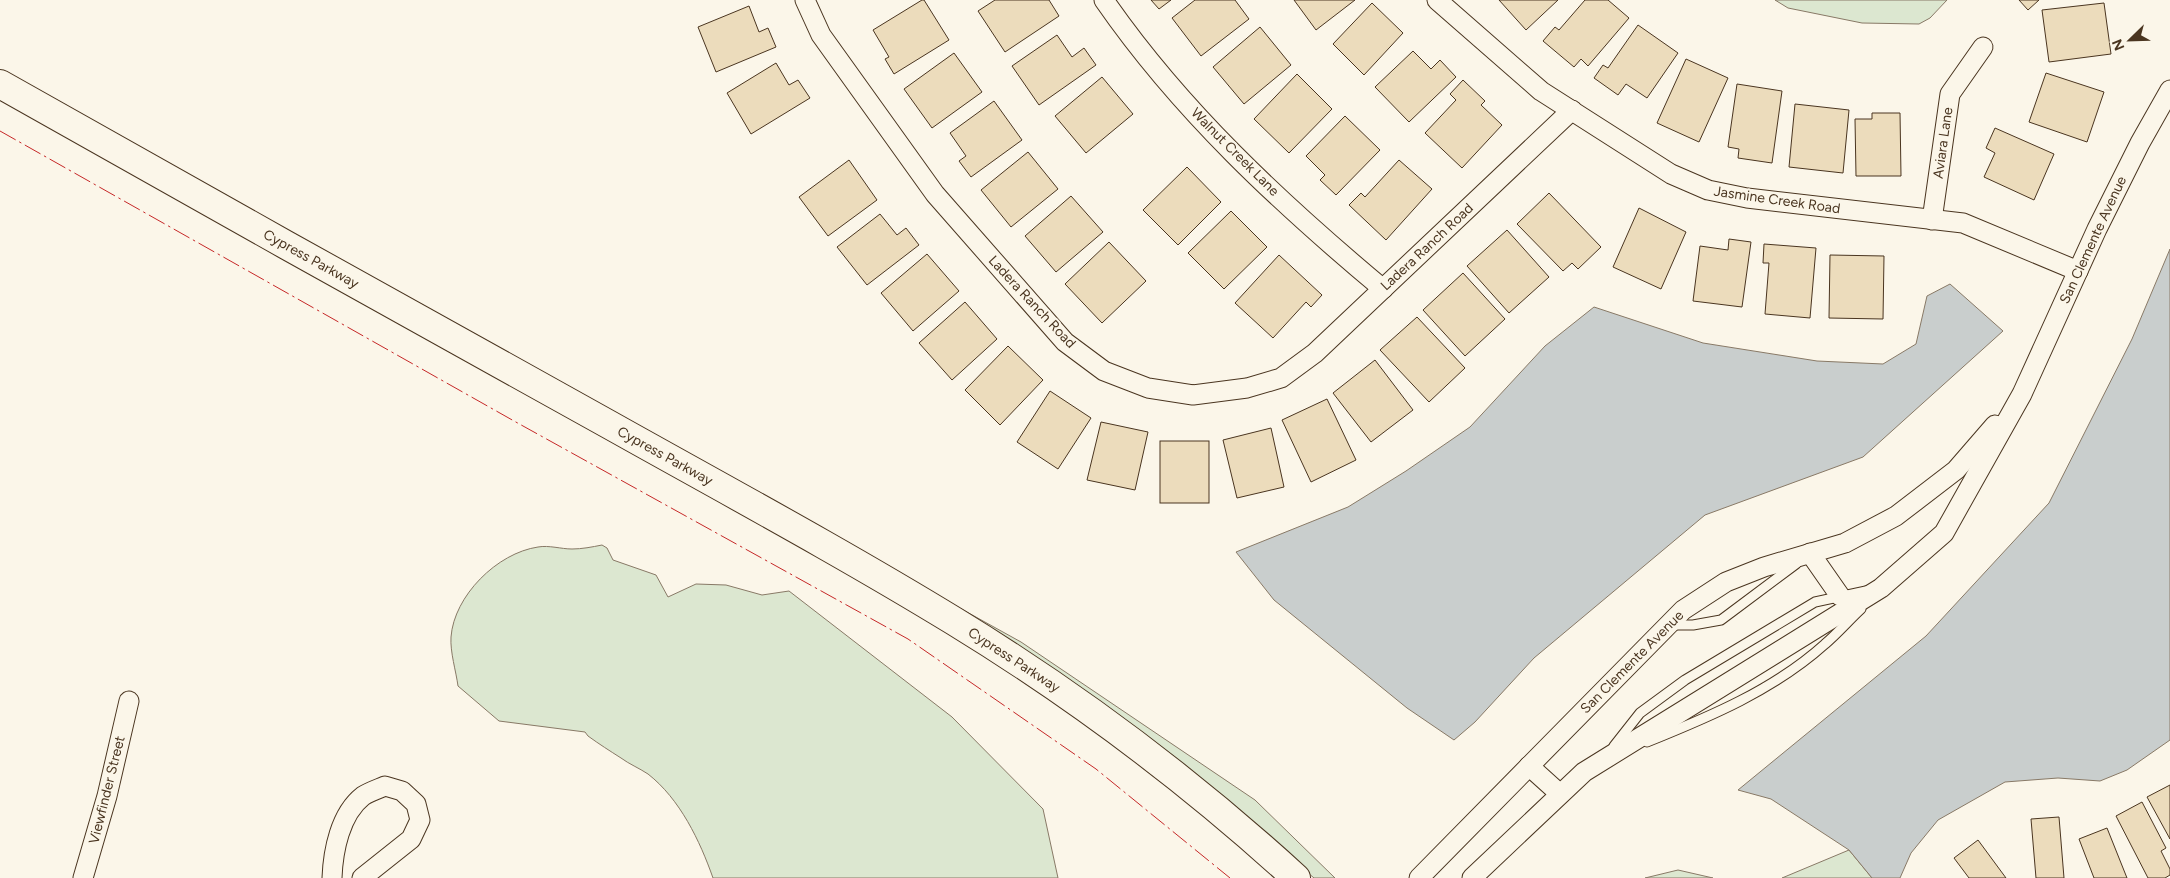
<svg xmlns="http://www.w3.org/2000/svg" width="2170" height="878" font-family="Figtree,sans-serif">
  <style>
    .green { fill: #dce7d0; stroke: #887966 }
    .water { fill: #c9cecd; stroke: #887966 }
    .building { fill: #ecdcbc; stroke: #4a3520 }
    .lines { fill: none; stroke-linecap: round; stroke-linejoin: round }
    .service-casing { stroke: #4a3520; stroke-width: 11 }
    .minor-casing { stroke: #4a3520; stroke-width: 21 }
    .primary-casing { stroke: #4a3520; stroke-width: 30 }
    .service { stroke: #fbf6e9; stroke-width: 9 }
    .minor { stroke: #fbf6e9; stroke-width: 19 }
    .primary { stroke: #fbf6e9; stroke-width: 28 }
    .power { stroke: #c62828; stroke-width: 1; stroke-dasharray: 18 4 2.5 4; stroke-linecap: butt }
    .labels { text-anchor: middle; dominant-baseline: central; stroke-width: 4; stroke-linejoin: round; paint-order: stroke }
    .street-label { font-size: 14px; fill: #4a3520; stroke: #fbf6e9 }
  </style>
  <rect width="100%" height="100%" fill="#fbf6e9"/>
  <!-- green -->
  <g class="green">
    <path d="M 1775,0 L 1947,0 L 1930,18 L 1919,24 L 1862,23 L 1788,8 Z"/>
    <path d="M 602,545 L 607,548 L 613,560 L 656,575 L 668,597 L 696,584 L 726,585 L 762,595 L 789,591 L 952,717 L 1043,809 L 1058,878 L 713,878 C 700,841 680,799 648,774 C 639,768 629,764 621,758 C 610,751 599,744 588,736 L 585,732 L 499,721 L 458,686 C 456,671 450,652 451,637 C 454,596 497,553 538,547 C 549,545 561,549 572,549 C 582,549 592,547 602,545 Z"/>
    <path d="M 853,549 L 1021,642 L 1255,800 L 1335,878 L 1314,878 L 1300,866 Z"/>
    <path d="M 1849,850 L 1872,878 L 1782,878 Z"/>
    <path d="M 1678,870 L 1713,878 L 1645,878 Z"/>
  </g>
  <!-- water -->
  <g class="water">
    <path d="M 2170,249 L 2170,740 L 2127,770 L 2100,781 L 2058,778 L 2005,782 L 1938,820 L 1911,853 L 1900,878 L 1872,878 L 1849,850 L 1771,799 L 1738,790 L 1926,636 L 2049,503 L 2132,339 Z"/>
    <path d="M 1950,284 L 2003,331 L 1863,457 L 1705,515 L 1534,658 L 1475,722 L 1454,740 L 1407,708 L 1274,600 L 1236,552 L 1348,507 L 1406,471 L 1470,427 L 1545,346 L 1594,307 L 1703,343 L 1817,361 L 1883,364 L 1916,344 L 1927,296 Z"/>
  </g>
  <!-- building -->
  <g class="building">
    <path d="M 922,0 L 924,0 L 949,40 L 894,74 L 885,59 L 889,57 L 873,30 Z"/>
    <path d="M 995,0 L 1049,0 L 1059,16 L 1005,52 L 978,11 Z"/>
    <path d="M 1151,0 L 1171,0 L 1159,9 Z"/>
    <path d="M 1195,0 L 1235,0 L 1249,19 L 1201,56 L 1172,18 Z"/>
    <path d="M 1294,0 L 1355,0 L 1316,30 Z"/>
    <path d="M 1499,0 L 1558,0 L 1526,30 Z"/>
    <path d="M 1585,0 L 1608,0 L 1629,18 L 1588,66 L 1581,59 L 1574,67 L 1543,41 L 1555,27 L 1559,30 Z"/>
    <path d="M 2019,0 L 2039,0 L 2028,10 Z"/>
    <path d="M 1372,3 L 1403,33 L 1364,75 L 1333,44 Z"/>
    <path d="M 2104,3 L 2111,54 L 2049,62 L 2042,10 Z"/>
    <path d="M 749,6 L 759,32 L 768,28 L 776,47 L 716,72 L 698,27 Z"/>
    <path d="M 1638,25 L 1678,53 L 1647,98 L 1626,84 L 1618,95 L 1594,78 L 1603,65 L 1608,68 Z"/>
    <path d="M 1260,27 L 1291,65 L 1244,104 L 1213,67 Z"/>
    <path d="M 1057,35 L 1072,57 L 1084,48 L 1096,65 L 1039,105 L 1012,66 Z"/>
    <path d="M 1413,51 L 1431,69 L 1440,60 L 1456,77 L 1409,122 L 1375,87 Z"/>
    <path d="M 954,53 L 982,92 L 932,128 L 904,89 Z"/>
    <path d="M 1686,59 L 1728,78 L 1699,142 L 1657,123 Z"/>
    <path d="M 776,63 L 789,85 L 798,80 L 810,98 L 751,134 L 727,93 Z"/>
    <path d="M 2046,73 L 2104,92 L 2087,142 L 2029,122 Z"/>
    <path d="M 1297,74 L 1332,109 L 1289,153 L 1254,119 Z"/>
    <path d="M 1102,77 L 1133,114 L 1086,153 L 1055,116 Z"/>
    <path d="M 1463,80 L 1485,101 L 1481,105 L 1502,125 L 1462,168 L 1425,133 L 1456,100 L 1450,94 Z"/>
    <path d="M 1737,84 L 1782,91 L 1772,163 L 1738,158 L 1739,149 L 1728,147 Z"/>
    <path d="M 994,101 L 1022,140 L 971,177 L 959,161 L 966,156 L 950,133 Z"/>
    <path d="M 1795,104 L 1849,110 L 1843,173 L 1789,167 Z"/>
    <path d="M 1872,113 L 1900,113 L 1901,176 L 1856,176 L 1855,119 L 1872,119 Z"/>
    <path d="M 1345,116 L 1380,150 L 1336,195 L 1320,180 L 1325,175 L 1306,156 Z"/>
    <path d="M 1995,128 L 2054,154 L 2034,200 L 1984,177 L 1995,153 L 1986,148 Z"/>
    <path d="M 1028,152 L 1058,189 L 1011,227 L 981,190 Z"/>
    <path d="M 849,160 L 877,200 L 828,236 L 799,197 Z"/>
    <path d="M 1399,160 L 1432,189 L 1386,240 L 1349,205 L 1361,193 L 1365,197 Z"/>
    <path d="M 1187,167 L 1221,202 L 1178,245 L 1143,210 Z"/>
    <path d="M 1549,193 L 1601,247 L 1578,269 L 1572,263 L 1563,271 L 1517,224 Z"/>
    <path d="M 1071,196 L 1103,232 L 1056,272 L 1025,236 Z"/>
    <path d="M 1639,208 L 1686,232 L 1661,289 L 1613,267 Z"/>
    <path d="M 1231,211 L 1267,247 L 1224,289 L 1188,253 Z"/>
    <path d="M 880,214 L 897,235 L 906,228 L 919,245 L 867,285 L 837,247 Z"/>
    <path d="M 1507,230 L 1549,277 L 1509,313 L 1467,266 Z"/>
    <path d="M 1729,239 L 1751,242 L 1742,307 L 1693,301 L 1700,246 L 1728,250 Z"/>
    <path d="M 1109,242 L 1146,281 L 1102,323 L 1065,284 Z"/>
    <path d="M 1764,244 L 1816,248 L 1810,318 L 1765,314 L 1769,263 L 1763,263 Z"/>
    <path d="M 927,254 L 959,291 L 913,331 L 881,293 Z"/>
    <path d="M 1279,255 L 1322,295 L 1311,307 L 1306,302 L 1273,338 L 1235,303 Z"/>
    <path d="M 1830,255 L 1884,256 L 1883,319 L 1829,318 Z"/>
    <path d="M 1463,273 L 1505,319 L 1465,356 L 1423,310 Z"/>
    <path d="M 965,302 L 997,339 L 952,380 L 919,343 Z"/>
    <path d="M 1417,317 L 1465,368 L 1429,402 L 1380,350 Z"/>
    <path d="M 1008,346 L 1043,380 L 1000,425 L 965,390 Z"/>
    <path d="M 1375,360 L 1413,410 L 1371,442 L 1333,393 Z"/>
    <path d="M 1050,391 L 1091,418 L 1058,469 L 1017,442 Z"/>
    <path d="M 1327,399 L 1356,460 L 1311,482 L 1282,420 Z"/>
    <path d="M 1101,422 L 1148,432 L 1135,490 L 1087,480 Z"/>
    <path d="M 1271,428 L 1284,487 L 1237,498 L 1223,440 Z"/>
    <rect x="1160" y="441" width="49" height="62"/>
    <path d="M 2170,785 L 2170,839 L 2147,797 Z"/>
    <path d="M 2142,802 L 2166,848 L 2161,851 L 2170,869 L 2170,875 L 2165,878 L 2148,878 L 2116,816 Z"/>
    <path d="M 2059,817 L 2064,878 L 2036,878 L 2031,819 Z"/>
    <path d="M 2107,828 L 2127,878 L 2094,878 L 2079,839 Z"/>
    <path d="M 1978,840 L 2006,878 L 1969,878 L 1954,858 Z"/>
  </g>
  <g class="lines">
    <!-- service casing -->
    <g class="service-casing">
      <g id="service">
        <path d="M 1671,625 L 1693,625 L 1721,620 L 1796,564"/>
        <path d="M 1647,742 C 1709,717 1774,690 1825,644 C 1838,633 1849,620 1861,609"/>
        <path d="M 1614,746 L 1640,713 L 1685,680 L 1815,602 L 1866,591"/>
      </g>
    </g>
    <!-- minor casing -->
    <g class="minor-casing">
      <g id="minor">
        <path d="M 805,0 L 821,35 L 935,194 L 1065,342 L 1104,371 L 1148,388 L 1193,395 L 1247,388 L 1281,378 L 1315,353 L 1572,110"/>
        <path d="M 1104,0 C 1180,110 1280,203 1383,289"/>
        <path d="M 1437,0 L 1541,91 L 1671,174 L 1708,190 L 1747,198 L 1963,223 L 2078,271"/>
        <path d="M 1932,220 L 1950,94 L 1983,47"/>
        <path d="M 1810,553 L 1840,596"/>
        <path d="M 1529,766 L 1560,794"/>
        <path d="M 83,878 L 107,796 L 129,701"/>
        <path d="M 332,878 C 333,851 340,814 363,796 C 369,792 378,789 385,786 L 402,791 L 416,804 L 420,820 L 411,839 L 362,878"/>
        <path d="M 1419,878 L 1683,610 L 1726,582 L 1764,567 L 1845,543 L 1896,516 L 1956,470 L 1995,425"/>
        <path d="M 1472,878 L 1584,772 L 1881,588 L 1944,533 L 2022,394 L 2097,229 L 2140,143 L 2170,90"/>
      </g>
    </g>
    <!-- primary casing -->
    <g class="primary-casing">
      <path id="primary" d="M 0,84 C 202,198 405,312 608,424 C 724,489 841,552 954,621 C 1075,695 1191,782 1296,878"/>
    </g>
    <!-- service -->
    <use href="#service" class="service"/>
    <!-- minor -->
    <use href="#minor" class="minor"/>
    <!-- primary -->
    <use href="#primary" class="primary"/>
    <!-- power -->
    <path class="power" d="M 0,131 L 514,421 L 908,639 L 1096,769 L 1230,878"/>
  </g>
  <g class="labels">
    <!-- street labels -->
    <g class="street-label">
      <text transform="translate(1943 143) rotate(-82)">Aviara Lane</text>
      <text transform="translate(1235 152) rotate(45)">Walnut Creek Lane</text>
      <text transform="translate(1777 200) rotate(8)">Jasmine Creek Road</text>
      <text transform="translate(2093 240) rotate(-65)">San Clemente Avenue</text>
      <text transform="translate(1427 247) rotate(-43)">Ladera Ranch Road</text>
      <text transform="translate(311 259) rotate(29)">Cypress Parkway</text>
      <text transform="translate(1032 302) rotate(47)">Ladera Ranch Road</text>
      <text transform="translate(665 456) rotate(29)">Cypress Parkway</text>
      <text transform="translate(1014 660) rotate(33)">Cypress Parkway</text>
      <text transform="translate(1632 662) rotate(-45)">San Clemente Avenue</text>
      <text transform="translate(107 790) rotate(-76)">Viewfinder Street</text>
    </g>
  </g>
  <!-- north arrow -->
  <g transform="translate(2130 40) rotate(247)" stroke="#fbf6e9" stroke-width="4" paint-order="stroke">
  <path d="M0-4L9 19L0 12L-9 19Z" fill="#4a3520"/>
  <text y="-8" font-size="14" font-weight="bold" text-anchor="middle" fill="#4a3520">N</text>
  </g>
</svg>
